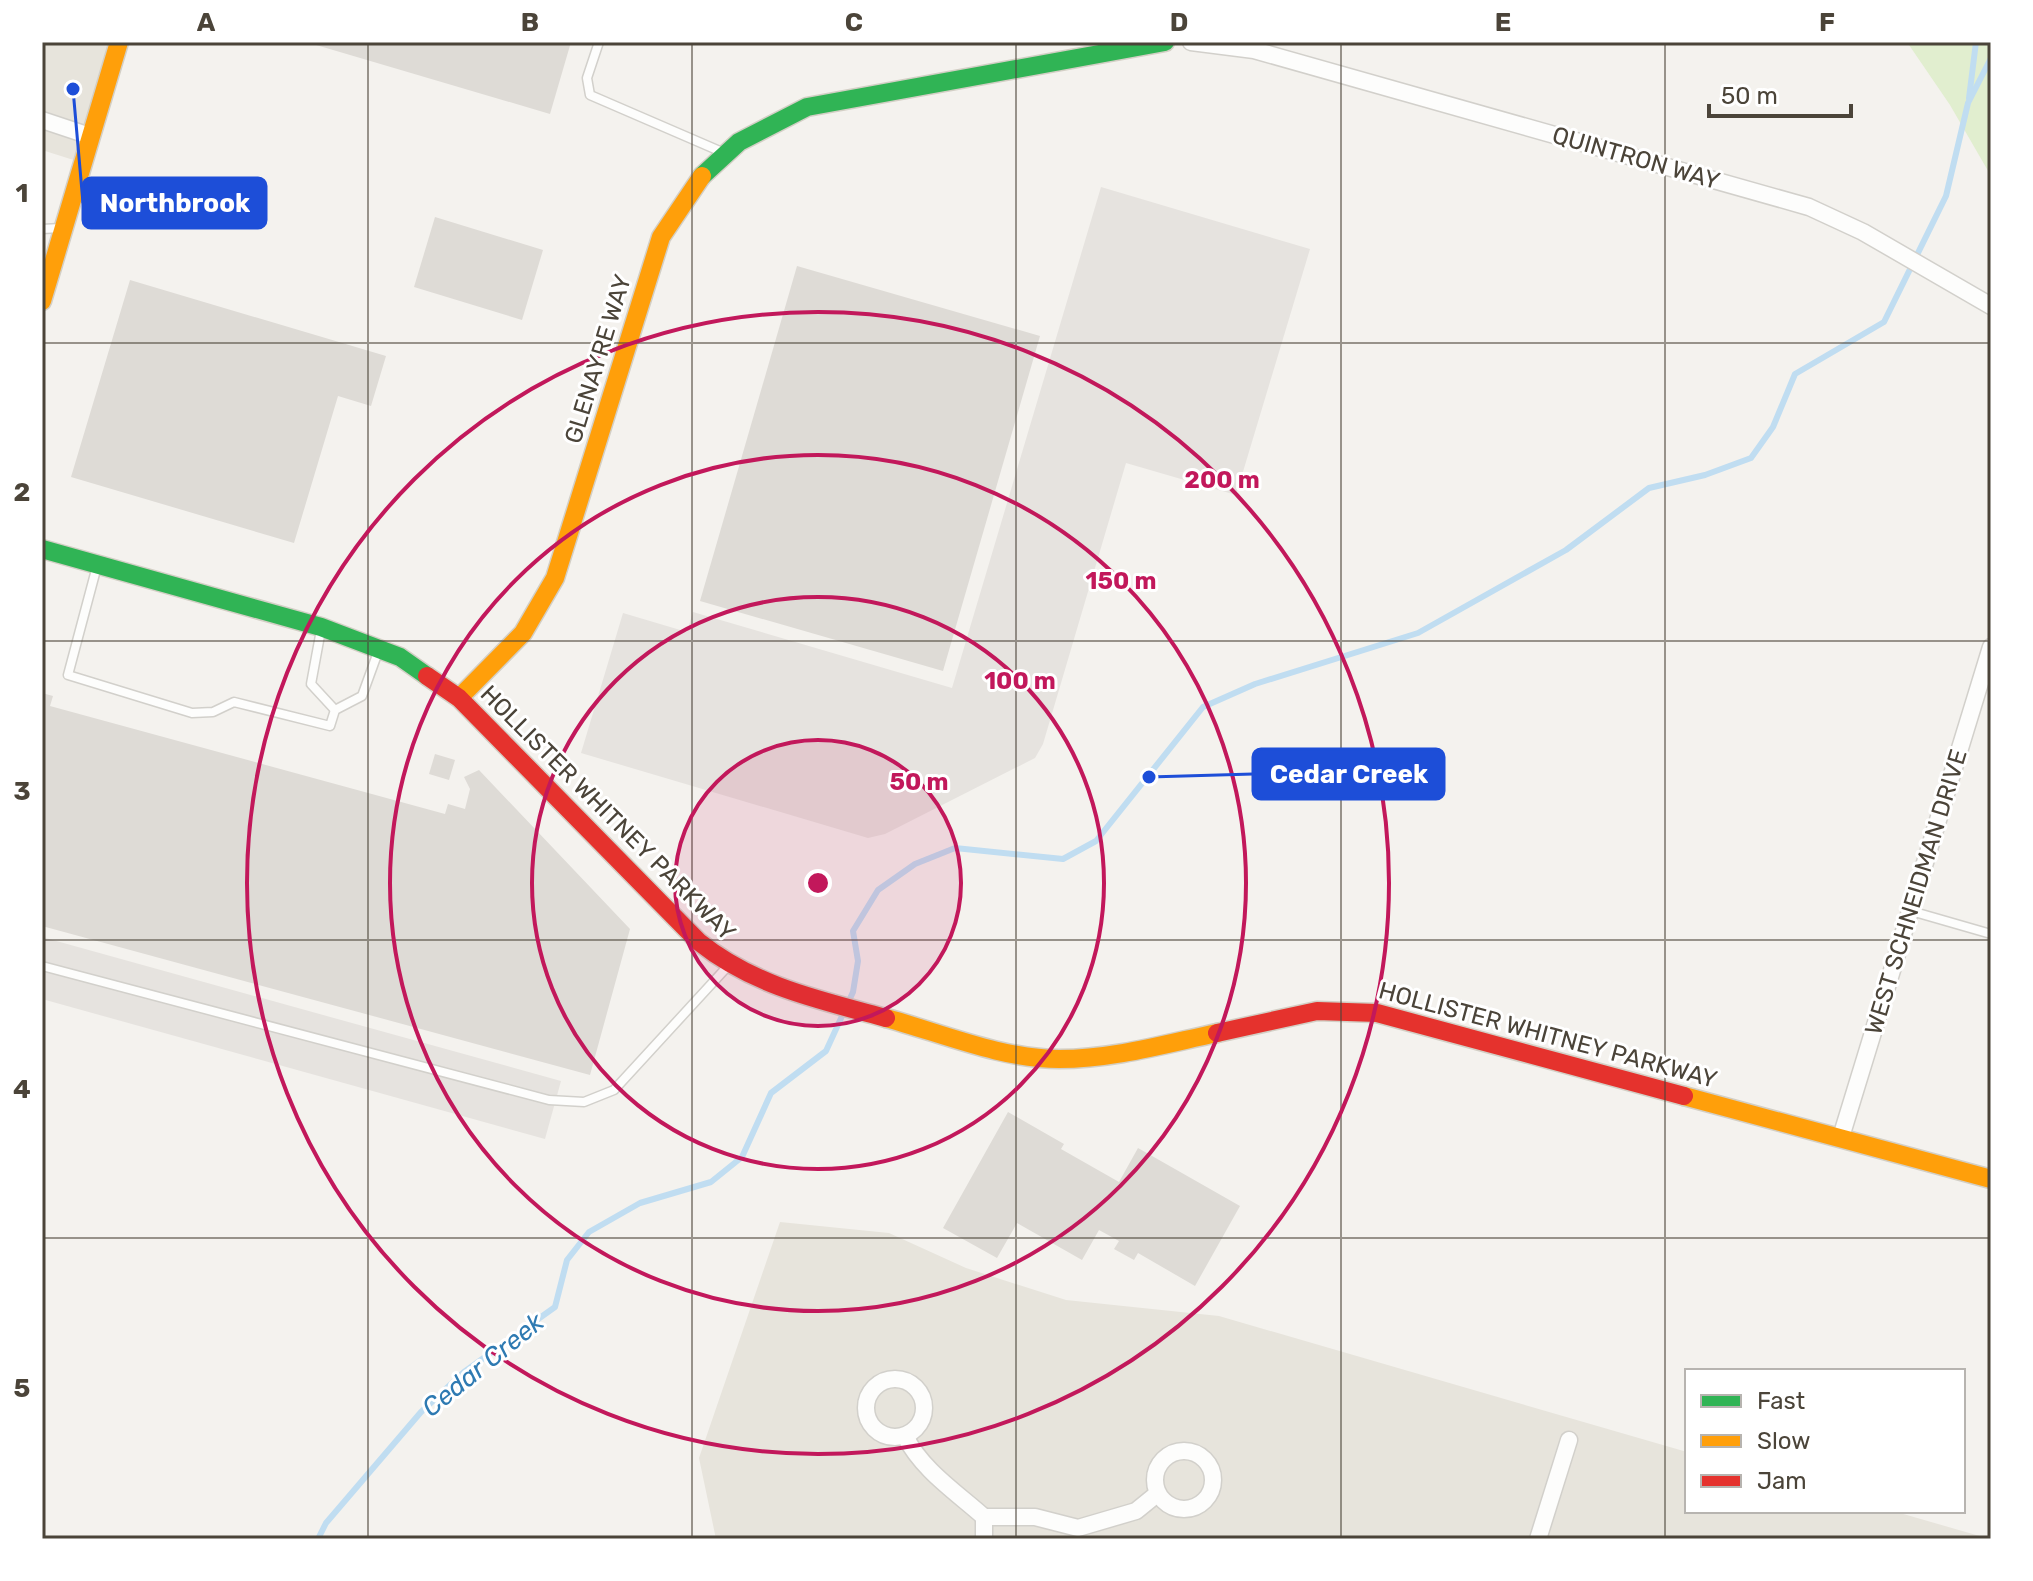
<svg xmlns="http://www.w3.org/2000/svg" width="2033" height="1581" font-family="Rubik,sans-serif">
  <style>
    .residential { fill: #e7e4dc }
    .green { fill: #e1eecf }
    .parking { fill: #e6e3df }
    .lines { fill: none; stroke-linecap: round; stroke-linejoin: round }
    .stream { stroke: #c0ddf1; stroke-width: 6 }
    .building { fill: #dedbd6 }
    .lane-casing { stroke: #d2d0cb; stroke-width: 11 }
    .street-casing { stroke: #d2d0cb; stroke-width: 19 }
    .fast-casing { stroke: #d3cfc5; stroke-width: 21 }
    .slow-casing { stroke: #d3cfc5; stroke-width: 21 }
    .jam-casing { stroke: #d3cfc5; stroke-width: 21 }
    .lane { stroke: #fdfdfc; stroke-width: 8 }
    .street { stroke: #fdfdfc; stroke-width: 16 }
    .fast { stroke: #30b455; stroke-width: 18 }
    .slow { stroke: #ff9f0a; stroke-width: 18 }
    .jam { stroke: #e5322d; stroke-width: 18 }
    .grid { fill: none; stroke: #4b4439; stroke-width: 2; stroke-opacity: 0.55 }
    .ring { fill: none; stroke: #c2185b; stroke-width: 4 }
    .labels { text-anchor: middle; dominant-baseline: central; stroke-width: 6; stroke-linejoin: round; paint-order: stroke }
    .street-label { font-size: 24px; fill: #4b4439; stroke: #fff }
    .water-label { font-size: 26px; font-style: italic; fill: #2e7ab2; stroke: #fff }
    .centre { fill: #c2185b; stroke: #fff; stroke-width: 4 }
    .ring-label { font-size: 24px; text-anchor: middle; font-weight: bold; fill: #c2185b; stroke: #fff; stroke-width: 6; stroke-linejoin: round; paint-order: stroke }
    .leader { fill: none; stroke: #1d4ed8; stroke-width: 3 }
    .callout-dot { fill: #1d4ed8; stroke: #fff; stroke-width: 3 }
    .callout { fill: #1d4ed8; stroke: #1d4ed8; stroke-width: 3 }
    .callout-label { font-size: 26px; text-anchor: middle; font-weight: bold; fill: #fff }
    .neatline { fill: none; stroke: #4b4439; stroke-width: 3 }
    .grid-label { font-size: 26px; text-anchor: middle; font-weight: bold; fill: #4b4439 }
  </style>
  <rect width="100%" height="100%" fill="#f4f2ee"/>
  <!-- residential -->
  <g class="residential">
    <path d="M 42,42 L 119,42 L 83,163 L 42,150 Z"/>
    <path d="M 780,1222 L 889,1233 L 966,1268 L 1066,1300 L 1219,1316 L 1687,1452 L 1687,1511 L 1893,1511 L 1990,1539 L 716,1539 L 699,1458 Z"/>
  </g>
  <!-- green -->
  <path class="green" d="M 1907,42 L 1991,42 L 1991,176 L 1950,105 Z"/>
  <!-- parking -->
  <g class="parking">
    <path d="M 1101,187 L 1310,249 L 1236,495 L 1126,463 L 1043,744 L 1035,758 L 885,834 L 868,838 L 581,753 L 623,613 L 687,632 L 693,612 L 952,688 Z"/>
    <path d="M 42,937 L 561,1081 L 545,1139 L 42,999 Z"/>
  </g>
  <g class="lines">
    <!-- stream -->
    <g class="stream">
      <path d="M 1969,98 L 1976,42"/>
      <path d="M 318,1539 L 326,1523 L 421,1412 L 464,1372 L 555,1307 L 567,1260 L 589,1232 L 640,1203 L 711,1182 L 742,1157 L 771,1093 L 826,1051 L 853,992 L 858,961 L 853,931 L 878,890 L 915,864 L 955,848 L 1063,859 L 1096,841 L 1203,707 L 1255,684 L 1418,633 L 1566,550 L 1649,488 L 1705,475 L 1751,458 L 1773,427 L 1795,374 L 1884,322 L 1946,196 L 1968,103 L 1991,58"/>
    </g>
  </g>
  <!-- building -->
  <g class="building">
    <path d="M 306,42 L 571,42 L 550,114 Z"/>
    <path d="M 435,217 L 543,250 L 522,320 L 414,287 Z"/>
    <path d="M 797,266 L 1040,336 L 943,671 L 700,601 Z"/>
    <path d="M 130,280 L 386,356 L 371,406 L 338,396 L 294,543 L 71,477 Z"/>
    <path d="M 42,693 L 53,696 L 50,706 L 445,814 L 448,804 L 465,809 L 470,789 L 464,777 L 479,770 L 630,929 L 590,1075 L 42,926 Z"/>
    <path d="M 435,754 L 455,760 L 449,780 L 429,774 Z"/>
    <path d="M 1008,1112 L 1064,1144 L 1061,1149 L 1119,1182 L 1138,1148 L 1240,1206 L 1195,1286 L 1138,1253 L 1134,1260 L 1114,1249 L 1119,1241 L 1099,1230 L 1082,1260 L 1017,1223 L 997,1258 L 943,1228 Z"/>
  </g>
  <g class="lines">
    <!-- lane casing -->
    <g class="lane-casing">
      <g id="lane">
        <path d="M 599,42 L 587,78 L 590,95 L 722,152"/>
        <path d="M 42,229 L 61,228"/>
        <path d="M 97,566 L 68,675 L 192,713 L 213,712 L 234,702 L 330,726 L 335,710 L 362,696 L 378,652"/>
        <path d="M 321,630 L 311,684 L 335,710"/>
        <path d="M 1911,911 L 1991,934"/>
        <path d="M 42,966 L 549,1100 L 584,1102 L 614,1090 L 727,967"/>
      </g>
    </g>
    <!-- street casing -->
    <g class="street-casing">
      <g id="street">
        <path d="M 1191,42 L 1254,50 L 1809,207 L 1863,232 L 1991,306"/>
        <path d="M 42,120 L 90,136"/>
        <path d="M 1841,1137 L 1991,647"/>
        <circle cx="895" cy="1408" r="29"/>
        <path d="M 905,1436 C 922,1470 956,1492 984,1517"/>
        <circle cx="1184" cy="1480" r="29"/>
        <path d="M 984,1517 L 1035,1517 L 1078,1528 L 1136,1511 L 1157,1494"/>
        <path d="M 984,1517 L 984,1539"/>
        <path d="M 1538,1539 L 1569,1440"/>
      </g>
    </g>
    <!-- fast casing -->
    <g class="fast-casing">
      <g id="fast">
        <path d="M 702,176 L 739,142 L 807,107 L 1165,42"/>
        <path d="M 42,549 L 321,627 L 400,657 L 427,676"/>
      </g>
    </g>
    <!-- slow casing -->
    <g class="slow-casing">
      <g id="slow">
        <path d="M 42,301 L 119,42"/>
        <path d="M 459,698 L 523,633 L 555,578 L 661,237 L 702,176"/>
        <path d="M 886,1018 C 941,1033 1002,1059 1059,1059 C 1113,1059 1165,1044 1217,1033"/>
        <path d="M 1684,1096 L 1991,1179"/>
      </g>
    </g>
    <!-- jam casing -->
    <g class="jam-casing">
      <g id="jam">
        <path d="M 427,676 L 459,698 L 699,942 C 754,986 819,1000 886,1018"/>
        <path d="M 1217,1033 L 1317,1011 L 1377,1013 L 1684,1096"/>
      </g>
    </g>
    <!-- lane -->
    <use href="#lane" class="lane"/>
    <!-- street -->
    <use href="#street" class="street"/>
    <!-- fast -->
    <use href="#fast" class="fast"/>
    <!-- slow -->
    <use href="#slow" class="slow"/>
    <!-- jam -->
    <use href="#jam" class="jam"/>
  </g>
  <!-- grid -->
  <path class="grid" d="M 368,42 L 368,1539M 692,42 L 692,1539M 1016,42 L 1016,1539M 1341,42 L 1341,1539M 1665,42 L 1665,1539M 42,343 L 1991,343M 42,641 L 1991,641M 42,940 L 1991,940M 42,1238 L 1991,1238"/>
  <!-- distance rings -->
  <circle cx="818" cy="883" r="143" fill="#c2185b" fill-opacity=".12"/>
  <g class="ring">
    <circle cx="818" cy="883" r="143"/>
    <circle cx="818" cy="883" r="286"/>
    <circle cx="818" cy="883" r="428"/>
    <circle cx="818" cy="883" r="571"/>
  </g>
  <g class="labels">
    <!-- street labels -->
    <g class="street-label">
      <text transform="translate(1636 158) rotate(16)">QUINTRON WAY</text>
      <text transform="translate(598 359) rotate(-73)">GLENAYRE WAY</text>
      <text transform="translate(608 813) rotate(45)">HOLLISTER WHITNEY PARKWAY</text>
      <text transform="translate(1916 892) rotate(-73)">WEST SCHNEIDMAN DRIVE</text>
      <text transform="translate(1548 1035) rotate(15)">HOLLISTER WHITNEY PARKWAY</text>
    </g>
    <!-- water labels -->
    <g class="water-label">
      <text transform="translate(483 1365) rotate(-39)">Cedar Creek</text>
    </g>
  </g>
  <circle cx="818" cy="883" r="12" class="centre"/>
  <g class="ring-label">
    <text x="1222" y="488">200 m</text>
    <text x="1121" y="589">150 m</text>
    <text x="1020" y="689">100 m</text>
    <text x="919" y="790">50 m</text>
  </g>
  <!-- callouts -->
  <path class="leader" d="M73 89L83 203M1149 777L1253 774"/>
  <g class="callout-dot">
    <circle cx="73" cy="89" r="8"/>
    <circle cx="1149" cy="777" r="8"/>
  </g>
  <g class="callout">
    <rect x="83" y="178" width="183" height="50" rx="8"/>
    <rect x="1253" y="749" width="191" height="50" rx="8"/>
  </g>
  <g class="callout-label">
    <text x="175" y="212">Northbrook</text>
    <text x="1349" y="783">Cedar Creek</text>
  </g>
  <!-- border -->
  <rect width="2033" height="1581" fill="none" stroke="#ffffff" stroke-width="88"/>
  <!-- legend -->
  <rect x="1685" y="1369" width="280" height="144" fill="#ffffff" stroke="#b7b4b0" stroke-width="2"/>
  <rect x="1701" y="1395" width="40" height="12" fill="#30b455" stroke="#b7b4b0" stroke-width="2"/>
  <text x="1757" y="1409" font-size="24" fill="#4b4439">Fast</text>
  <rect x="1701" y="1435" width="40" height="12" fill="#ff9f0a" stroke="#b7b4b0" stroke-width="2"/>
  <text x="1757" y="1449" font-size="24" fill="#4b4439">Slow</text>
  <rect x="1701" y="1475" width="40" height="12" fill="#e5322d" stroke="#b7b4b0" stroke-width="2"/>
  <text x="1757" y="1489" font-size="24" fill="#4b4439">Jam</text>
  <!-- scale -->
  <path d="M1709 104v12h142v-12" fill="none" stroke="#4b4439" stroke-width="4"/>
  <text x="1721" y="104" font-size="24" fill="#4b4439" stroke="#ffffff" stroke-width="6" paint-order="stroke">50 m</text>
  <rect x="44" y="44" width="1945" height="1493" class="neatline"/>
  <g class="grid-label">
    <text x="206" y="31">A</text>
    <text x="530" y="31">B</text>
    <text x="854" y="31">C</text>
    <text x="1179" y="31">D</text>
    <text x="1503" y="31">E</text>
    <text x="1827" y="31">F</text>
    <text x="22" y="202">1</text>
    <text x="22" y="501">2</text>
    <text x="22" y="800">3</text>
    <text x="22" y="1098">4</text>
    <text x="22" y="1397">5</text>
  </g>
</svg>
